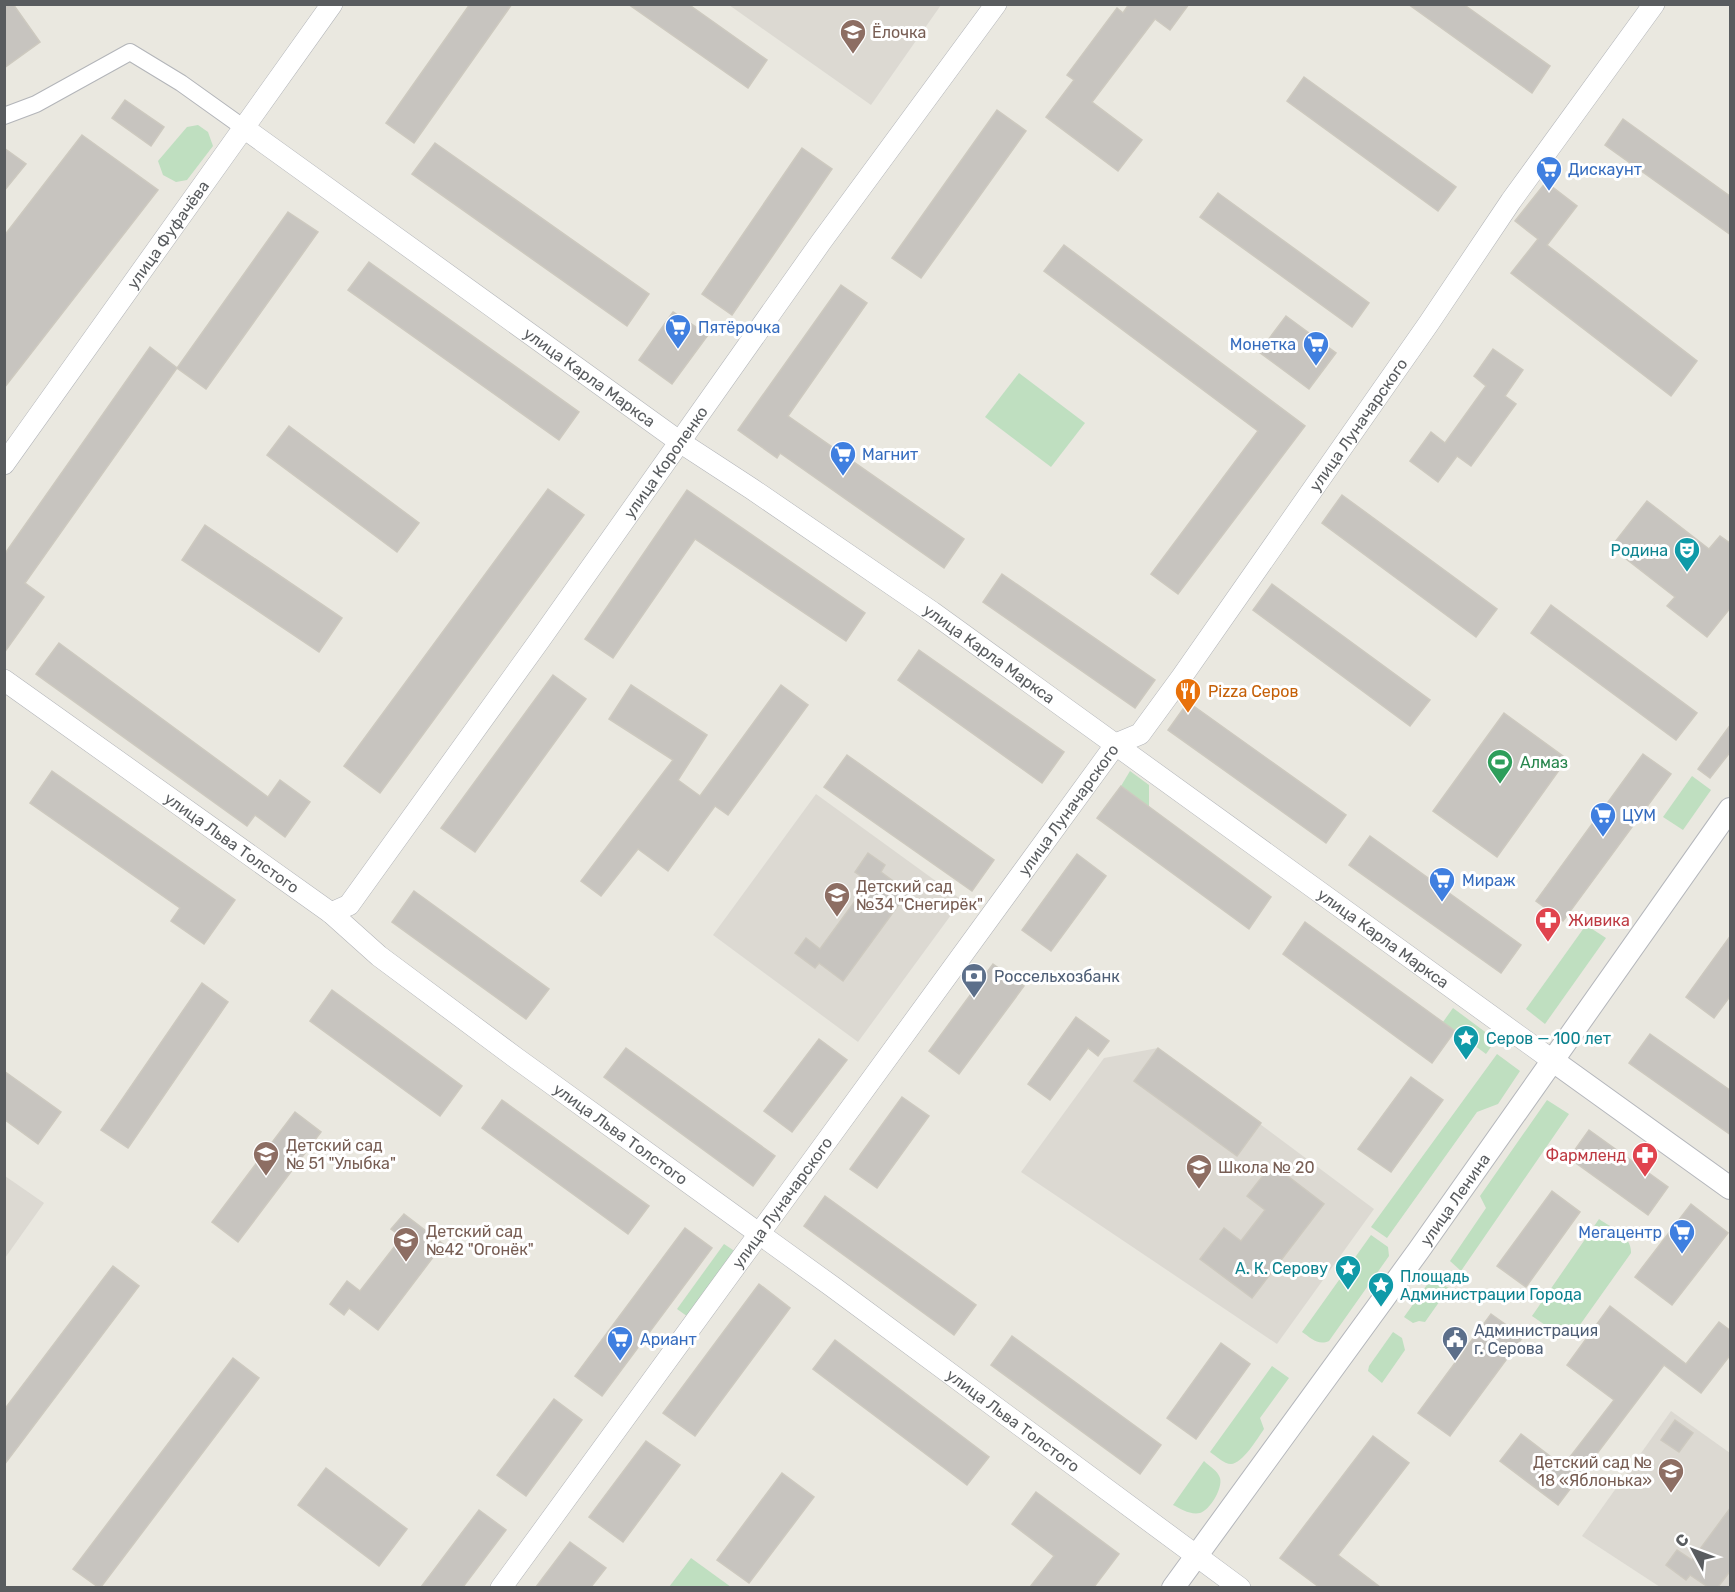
<svg xmlns="http://www.w3.org/2000/svg" width="1735" height="1592" font-family="Rubik,sans-serif">
  <style>
    .education { fill: #dcd9d2 }
    .green { fill: #bfdfc0 }
    .building { fill: #c7c4bf; stroke: #cdc9bf; stroke-width: 1.5 }
    .lines { fill: none; stroke-linecap: round; stroke-linejoin: round }
    .minor-casing { stroke: #b3b5b9; stroke-width: 18 }
    .tertiary-casing { stroke: #b3b5b9; stroke-width: 22 }
    .secondary-casing { stroke: #b4b6bb; stroke-width: 24 }
    .minor { stroke: #fff; stroke-width: 16 }
    .tertiary { stroke: #fff; stroke-width: 21 }
    .secondary { stroke: #fff; stroke-width: 22 }
    .labels { text-anchor: middle; dominant-baseline: central; stroke-width: 6; stroke-linejoin: round; paint-order: stroke }
    .education-label { font-size: 16px; fill: #785e54; stroke: #fff; text-anchor: start }
    .shop-label { font-size: 16px; fill: #366cbe; stroke: #fff; text-anchor: start }
    .street-label { font-size: 16px; fill: #595c5f; stroke: #fff }
    .culture-label { font-size: 16px; fill: #0d838f; stroke: #fff; text-anchor: end }
    .food-label { font-size: 16px; fill: #c56008; stroke: #fff; text-anchor: start }
    .leisure-label { font-size: 16px; fill: #27864d; stroke: #fff; text-anchor: start }
    .health-label { font-size: 16px; fill: #be3a42; stroke: #fff; text-anchor: start }
    .service-label { font-size: 16px; fill: #4e5e75; stroke: #fff; text-anchor: start }
  </style>
  <rect width="100%" height="100%" fill="#eae8e0"/>
  <!-- education -->
  <g class="education">
    <path d="M 729,5 L 941,4 L 941,5 L 871,105 Z"/>
    <path d="M 816,794 L 962,900 L 858,1042 L 713,935 Z"/>
    <path d="M 1158,1048 L 1374,1209 L 1277,1344 L 1021,1172 L 1104,1058 Z"/>
    <path d="M 5,1176 L 44,1203 L 5,1258 Z"/>
    <path d="M 1671,1411 L 1730,1453 L 1730,1587 L 1660,1587 L 1582,1536 Z"/>
  </g>
  <!-- green -->
  <g class="green">
    <path d="M 198,125 L 208,132 L 213,146 L 187,180 L 176,182 L 163,175 L 158,161 L 187,127 Z"/>
    <path d="M 1019,373 L 1085,423 L 1051,467 L 985,417 Z"/>
    <path d="M 1130,771 L 1149,785 L 1149,807 L 1121,786 Z"/>
    <path d="M 1692,776 L 1711,790 L 1683,830 L 1663,817 Z"/>
    <path d="M 1586,925 L 1606,938 L 1545,1024 L 1526,1009 Z"/>
    <path d="M 1453,1008 L 1496,1040 L 1486,1054 L 1443,1022 Z"/>
    <path d="M 1497,1054 L 1520,1071 L 1498,1104 L 1477,1112 L 1387,1238 L 1371,1227 Z"/>
    <path d="M 1547,1100 L 1569,1114 L 1461,1271 L 1450,1261 L 1486,1208 L 1480,1196 Z"/>
    <path d="M 1599,1219 C 1612,1228 1632,1236 1631,1253 L 1577,1329 L 1569,1334 L 1561,1336 L 1532,1316 Z"/>
    <path d="M 1371,1235 L 1388,1247 L 1389,1256 L 1329,1341 C 1318,1346 1311,1338 1302,1332 Z"/>
    <path d="M 724,1244 L 739,1254 L 691,1319 L 677,1309 Z"/>
    <path d="M 1434,1280 L 1449,1288 L 1425,1322 L 1419,1321 L 1413,1323 L 1404,1317 L 1429,1282 Z"/>
    <path d="M 1393,1332 L 1402,1338 L 1405,1350 L 1382,1383 L 1368,1371 L 1369,1366 Z"/>
    <path d="M 1272,1366 L 1289,1378 L 1260,1418 L 1264,1429 C 1258,1438 1242,1464 1231,1464 C 1224,1464 1216,1456 1210,1452 Z"/>
    <path d="M 1204,1461 C 1209,1466 1218,1471 1220,1478 C 1223,1488 1210,1510 1200,1513 C 1190,1515 1181,1509 1173,1505 Z"/>
    <path d="M 691,1558 L 731,1587 L 669,1587 Z"/>
  </g>
  <!-- building -->
  <g class="building">
    <path d="M 4,4 L 13,4 L 40,42 L 4,68 Z"/>
    <path d="M 470,4 L 512,4 L 414,143 L 386,123 Z"/>
    <path d="M 628,4 L 688,4 L 767,60 L 748,88 Z"/>
    <path d="M 1129,4 L 1189,4 L 1170,30 L 1155,19 L 1092,102 L 1142,140 L 1118,171 L 1046,117 L 1074,80 L 1067,75 L 1117,8 L 1123,13 Z"/>
    <path d="M 1408,4 L 1463,4 L 1550,66 L 1532,93 Z"/>
    <path d="M 1304,77 L 1456,187 L 1438,211 L 1287,101 Z"/>
    <path d="M 125,100 L 164,127 L 151,146 L 112,118 Z"/>
    <path d="M 997,110 L 1026,131 L 921,278 L 892,258 Z"/>
    <path d="M 1623,119 L 1731,197 L 1731,235 L 1605,145 Z"/>
    <path d="M 82,135 L 158,190 L 4,388 L 4,236 Z"/>
    <path d="M 435,143 L 649,294 L 627,326 L 412,174 Z"/>
    <path d="M 4,148 L 26,164 L 4,191 Z"/>
    <path d="M 802,148 L 832,169 L 732,315 L 702,294 Z"/>
    <path d="M 1546,182 L 1577,206 L 1547,245 L 1697,361 L 1671,396 L 1511,273 L 1538,239 L 1515,221 Z"/>
    <path d="M 1218,193 L 1369,303 L 1352,327 L 1200,217 Z"/>
    <path d="M 288,212 L 318,232 L 206,389 L 177,368 Z"/>
    <path d="M 1064,245 L 1305,426 L 1178,594 L 1151,574 L 1258,431 L 1044,271 Z"/>
    <path d="M 369,262 L 579,412 L 559,440 L 348,290 Z"/>
    <path d="M 841,285 L 867,303 L 788,416 L 964,539 L 944,568 L 780,453 L 777,458 L 738,430 Z"/>
    <path d="M 673,312 L 708,335 L 672,384 L 639,360 Z"/>
    <path d="M 1286,316 L 1336,353 L 1309,389 L 1259,352 Z"/>
    <path d="M 150,347 L 177,368 L 25,583 L 44,597 L 4,653 L 4,555 Z"/>
    <path d="M 1493,349 L 1523,370 L 1505,396 L 1516,404 L 1471,466 L 1457,456 L 1438,482 L 1410,461 L 1431,432 L 1445,443 L 1486,386 L 1474,376 Z"/>
    <path d="M 289,426 L 419,523 L 397,552 L 267,455 Z"/>
    <path d="M 548,489 L 584,515 L 380,793 L 344,766 Z"/>
    <path d="M 687,490 L 865,613 L 846,641 L 695,539 L 613,658 L 585,639 Z"/>
    <path d="M 1342,495 L 1497,609 L 1476,637 L 1322,523 Z"/>
    <path d="M 1647,501 L 1709,549 L 1720,536 L 1731,544 L 1731,607 L 1707,637 L 1667,606 L 1675,597 L 1611,547 Z"/>
    <path d="M 205,525 L 342,618 L 319,652 L 182,560 Z"/>
    <path d="M 1002,574 L 1155,680 L 1135,708 L 983,602 Z"/>
    <path d="M 1272,584 L 1430,700 L 1410,726 L 1253,610 Z"/>
    <path d="M 1551,605 L 1697,713 L 1676,740 L 1531,633 Z"/>
    <path d="M 59,643 L 268,797 L 280,780 L 310,802 L 285,837 L 255,815 L 247,826 L 36,674 Z"/>
    <path d="M 919,650 L 1064,752 L 1042,783 L 898,680 Z"/>
    <path d="M 553,675 L 586,699 L 475,852 L 441,828 Z"/>
    <path d="M 631,685 L 707,735 L 678,780 L 700,796 L 781,685 L 808,705 L 728,815 L 715,806 L 668,871 L 638,849 L 601,896 L 581,881 L 673,760 L 609,719 Z"/>
    <path d="M 1188,702 L 1346,815 L 1326,843 L 1168,730 Z"/>
    <path d="M 1504,713 L 1567,759 L 1497,857 L 1433,811 Z"/>
    <path d="M 1731,724 L 1731,751 L 1710,778 L 1698,769 Z"/>
    <path d="M 1643,754 L 1671,774 L 1563,921 L 1536,901 Z"/>
    <path d="M 847,755 L 994,860 L 972,891 L 824,787 Z"/>
    <path d="M 52,771 L 235,900 L 204,944 L 171,921 L 180,908 L 30,803 Z"/>
    <path d="M 1121,786 L 1271,897 L 1249,929 L 1097,818 Z"/>
    <path d="M 1370,836 L 1521,945 L 1501,973 L 1349,865 Z"/>
    <path d="M 868,853 L 885,865 L 881,872 L 908,892 L 843,981 L 819,963 L 815,968 L 795,953 L 806,938 L 820,949 L 869,882 L 855,872 Z"/>
    <path d="M 1077,854 L 1106,876 L 1051,951 L 1022,930 Z"/>
    <path d="M 414,891 L 549,989 L 526,1019 L 392,922 Z"/>
    <path d="M 1305,922 L 1455,1031 L 1432,1063 L 1283,954 Z"/>
    <path d="M 1731,935 L 1731,995 L 1714,1018 L 1686,997 Z"/>
    <path d="M 993,964 L 1024,986 L 959,1074 L 929,1051 Z"/>
    <path d="M 202,983 L 228,1002 L 128,1148 L 101,1130 Z"/>
    <path d="M 332,990 L 462,1086 L 440,1116 L 310,1021 Z"/>
    <path d="M 1076,1017 L 1109,1041 L 1098,1056 L 1088,1048 L 1050,1100 L 1028,1084 Z"/>
    <path d="M 1650,1034 L 1731,1091 L 1731,1135 L 1629,1063 Z"/>
    <path d="M 819,1039 L 847,1060 L 792,1132 L 764,1111 Z"/>
    <path d="M 626,1048 L 775,1156 L 753,1186 L 604,1077 Z"/>
    <path d="M 1158,1048 L 1261,1123 L 1237,1156 L 1134,1081 Z"/>
    <path d="M 4,1071 L 61,1112 L 38,1144 L 4,1119 Z"/>
    <path d="M 1411,1077 L 1443,1100 L 1391,1172 L 1358,1149 Z"/>
    <path d="M 902,1097 L 929,1116 L 877,1188 L 850,1169 Z"/>
    <path d="M 502,1100 L 649,1206 L 628,1234 L 482,1128 Z"/>
    <path d="M 295,1112 L 321,1132 L 238,1242 L 212,1222 Z"/>
    <path d="M 1589,1130 L 1668,1187 L 1648,1215 L 1569,1158 Z"/>
    <path d="M 1272,1164 L 1324,1204 L 1252,1298 L 1200,1259 L 1224,1228 L 1241,1241 L 1265,1210 L 1247,1196 Z"/>
    <path d="M 1552,1191 L 1580,1212 L 1526,1287 L 1497,1266 Z"/>
    <path d="M 825,1196 L 976,1305 L 954,1335 L 804,1226 Z"/>
    <path d="M 1691,1204 L 1728,1233 L 1672,1305 L 1635,1277 Z"/>
    <path d="M 404,1214 L 443,1244 L 378,1330 L 349,1308 L 344,1315 L 330,1304 L 347,1281 L 360,1291 L 402,1237 L 391,1229 Z"/>
    <path d="M 685,1228 L 712,1248 L 602,1396 L 575,1376 Z"/>
    <path d="M 113,1266 L 139,1286 L 4,1465 L 4,1410 Z"/>
    <path d="M 759,1284 L 790,1308 L 695,1436 L 663,1413 Z"/>
    <path d="M 1610,1306 L 1686,1364 L 1719,1322 L 1731,1331 L 1731,1354 L 1701,1393 L 1664,1365 L 1558,1505 L 1500,1461 L 1521,1434 L 1563,1466 L 1614,1400 L 1567,1365 Z"/>
    <path d="M 1491,1314 L 1523,1337 L 1450,1436 L 1418,1413 Z"/>
    <path d="M 1012,1336 L 1161,1445 L 1140,1474 L 991,1365 Z"/>
    <path d="M 835,1340 L 989,1457 L 967,1485 L 813,1369 Z"/>
    <path d="M 1221,1343 L 1250,1364 L 1196,1439 L 1167,1418 Z"/>
    <path d="M 233,1358 L 259,1378 L 101,1587 L 98,1587 L 73,1569 Z"/>
    <path d="M 554,1399 L 582,1420 L 526,1496 L 497,1475 Z"/>
    <path d="M 1675,1420 L 1693,1433 L 1679,1452 L 1661,1440 Z"/>
    <path d="M 1373,1436 L 1409,1463 L 1338,1555 L 1380,1587 L 1319,1587 L 1280,1558 Z"/>
    <path d="M 646,1441 L 680,1465 L 623,1542 L 589,1517 Z"/>
    <path d="M 326,1468 L 407,1529 L 379,1566 L 298,1505 Z"/>
    <path d="M 782,1473 L 814,1497 L 749,1583 L 717,1560 Z"/>
    <path d="M 1036,1492 L 1119,1554 L 1094,1587 L 1030,1587 L 1054,1556 L 1012,1524 Z"/>
    <path d="M 1731,1507 L 1731,1570 L 1718,1587 L 1708,1587 L 1690,1575 L 1686,1580 L 1666,1565 L 1677,1550 L 1692,1560 Z"/>
    <path d="M 479,1510 L 506,1530 L 463,1587 L 421,1587 Z"/>
    <path d="M 570,1542 L 606,1568 L 591,1587 L 536,1587 Z"/>
  </g>
  <g class="lines">
    <!-- minor casing -->
    <g class="minor-casing">
      <path id="minor" d="M 4,116 L 36,104 L 130,52 L 181,83 L 244,128"/>
    </g>
    <!-- tertiary casing -->
    <g class="tertiary-casing">
      <g id="tertiary">
        <path id="s1" d="M 244,128 L 680,442 L 752,489 L 932,612 L 1552,1060"/>
        <path id="s2" d="M 4,464 L 332,4"/>
        <path id="s3" d="M 4,680 L 331,913 L 379,956 L 516,1058 L 833,1287 L 1240,1588"/>
        <path id="s4" d="M 331,913 L 349,905 L 539,641 L 821,242 L 996,4"/>
        <path id="s5" d="M 501,1588 L 1116,744 L 1140,734 L 1181,678 L 1429,323 L 1511,201 L 1654,4"/>
      </g>
    </g>
    <!-- secondary casing -->
    <g class="secondary-casing">
      <g id="secondary">
        <path d="M 1552,1060 L 1730,1188"/>
        <path id="s6" d="M 1173,1588 L 1419,1250 L 1730,809"/>
      </g>
    </g>
    <!-- minor -->
    <use href="#minor" class="minor"/>
    <!-- tertiary -->
    <use href="#tertiary" class="tertiary"/>
    <!-- secondary -->
    <use href="#secondary" class="secondary"/>
  </g>
  <!-- icons -->
  <defs>
    <g id="school-pin" transform="scale(1.35)"><path d="M0 17L-7.5 6A9.5 9.5 0 1 1 7.5 6Z" fill="#8d6e63" stroke="#fff"/><path d="M0-5L7-2L0 1L-7-2ZM-4 1L0 2.5L4 1V4Q0 6-4 4Z" fill="#fff"/></g>
    <g id="supermarket-pin" transform="scale(1.35)"><path d="M0 17L-7.5 6A9.5 9.5 0 1 1 7.5 6Z" fill="#3f7fe0" stroke="#fff"/><path d="M-6-5.5h2.5l.6 2H6L4.5 2H-2.5L-4.4-4H-6ZM-1.5 3.2a1.3 1.3 0 1 0 .1 0ZM3 3.2a1.3 1.3 0 1 0 .1 0Z" fill="#fff"/></g>
    <g id="theatre-pin" transform="scale(1.35)"><path d="M0 17L-7.5 6A9.5 9.5 0 1 1 7.5 6Z" fill="#0f9aa8" stroke="#fff"/><path d="M-5-5.5Q0-4 5-5.5V0Q5 5 0 6Q-5 5-5 0ZM-3.3-2.5H-1v1.5H-3.3ZM1-2.5H3.3v1.5H1ZM-2.8 1Q0 5.5 2.8 1Z" fill="#fff"/></g>
    <g id="restaurant-pin" transform="scale(1.35)"><path d="M0 17L-7.5 6A9.5 9.5 0 1 1 7.5 6Z" fill="#e8710a" stroke="#fff"/><path d="M-5-6h1v4h1v-4h1v4h1v-4h1v5L-1.5 .5V6h-2V.5L-5-1ZM5-6V6H3V1.5H1.5Q1.5-4 5-6Z" fill="#fff"/></g>
    <g id="stadium-pin" transform="scale(1.35)"><path d="M0 17L-7.5 6A9.5 9.5 0 1 1 7.5 6Z" fill="#2e9e5b" stroke="#fff"/><path d="M0-5a6.5 5 0 1 0 0 10a6.5 5 0 1 0 0-10ZM-3.5-1.8h7v3.6h-7Z" fill="#fff"/></g>
    <g id="pharmacy-pin" transform="scale(1.35)"><path d="M0 17L-7.5 6A9.5 9.5 0 1 1 7.5 6Z" fill="#e0444e" stroke="#fff"/><path d="M-2-6h4v4h4v4h-4v4h-4v-4h-4v-4h4Z" fill="#fff"/></g>
    <g id="bank-pin" transform="scale(1.35)"><path d="M0 17L-7.5 6A9.5 9.5 0 1 1 7.5 6Z" fill="#5c6f8a" stroke="#fff"/><path d="M-6-4H6V4H-6ZM0-2.3a2.3 2.3 0 1 0 0 4.6a2.3 2.3 0 1 0 0-4.6Z" fill="#fff"/></g>
    <g id="sight-pin" transform="scale(1.35)"><path d="M0 17L-7.5 6A9.5 9.5 0 1 1 7.5 6Z" fill="#0f9aa8" stroke="#fff"/><path d="M0-6L1.8-2.2L6-1.7L2.9 1.2L3.7 5.4L0 3.3L-3.7 5.4L-2.9 1.2L-6-1.7L-1.8-2.2Z" fill="#fff"/></g>
    <g id="civic-pin" transform="scale(1.35)"><path d="M0 17L-7.5 6A9.5 9.5 0 1 1 7.5 6Z" fill="#5c6f8a" stroke="#fff"/><path d="M-.6-6.5H3V-4.5H.6V-3L4-1V1h2V6H-6V1h2V-1L-.6-3ZM-1.2 2.5V6h2.4V2.5Z" fill="#fff"/></g>
  </defs>
  <g fill-rule="evenodd">
    <use href="#school-pin" x="853" y="32"/>
    <use href="#supermarket-pin" x="1549" y="169"/>
    <use href="#supermarket-pin" x="678" y="327"/>
    <use href="#supermarket-pin" x="1316" y="344"/>
    <use href="#supermarket-pin" x="843" y="454"/>
    <use href="#theatre-pin" x="1687" y="550"/>
    <use href="#restaurant-pin" x="1188" y="691"/>
    <use href="#stadium-pin" x="1500" y="762"/>
    <use href="#supermarket-pin" x="1603" y="815"/>
    <use href="#supermarket-pin" x="1442" y="880"/>
    <use href="#school-pin" x="837" y="895"/>
    <use href="#pharmacy-pin" x="1548" y="920"/>
    <use href="#bank-pin" x="974" y="976"/>
    <use href="#sight-pin" x="1466" y="1038"/>
    <use href="#school-pin" x="266" y="1154"/>
    <use href="#pharmacy-pin" x="1645" y="1155"/>
    <use href="#school-pin" x="1199" y="1167"/>
    <use href="#supermarket-pin" x="1682" y="1232"/>
    <use href="#school-pin" x="406" y="1240"/>
    <use href="#sight-pin" x="1348" y="1268"/>
    <use href="#sight-pin" x="1381" y="1285"/>
    <use href="#supermarket-pin" x="620" y="1339"/>
    <use href="#civic-pin" x="1455" y="1339"/>
    <use href="#school-pin" x="1671" y="1471"/>
  </g>
  <g class="labels">
    <!-- education labels -->
    <g class="education-label">
      <text x="872" y="32">Ёлочка</text>
      <text x="856" y="886">Детский сад<tspan x="856" dy="18">№34 "Снегирёк"</tspan></text>
      <text x="286" y="1145">Детский сад<tspan x="286" dy="18">№ 51 "Улыбка"</tspan></text>
      <text x="1218" y="1167">Школа № 20</text>
      <text x="426" y="1231">Детский сад<tspan x="426" dy="18">№42 "Огонёк"</tspan></text>
      <text x="1652" y="1462" text-anchor="end">Детский сад №<tspan x="1652" dy="18">18 «Яблонька»</tspan></text>
    </g>
    <!-- shop labels -->
    <g class="shop-label">
      <text x="1568" y="169">Дискаунт</text>
      <text x="698" y="327">Пятёрочка</text>
      <text x="1296" y="344" text-anchor="end">Монетка</text>
      <text x="862" y="454">Магнит</text>
      <text x="1622" y="815">ЦУМ</text>
      <text x="1462" y="880">Мираж</text>
      <text x="1662" y="1232" text-anchor="end">Мегацентр</text>
      <text x="640" y="1339">Ариант</text>
    </g>
    <!-- street labels -->
    <g class="street-label">
      <text stroke="none"><textPath href="#s2" startOffset="282">улица Фуфачёва</textPath></text>
      <text stroke="none"><textPath href="#s1" startOffset="426">улица Карла Маркса</textPath></text>
      <text stroke="none"><textPath href="#s5" startOffset="1449">улица Луначарского</textPath></text>
      <text stroke="none"><textPath href="#s4" startOffset="564">улица Короленко</textPath></text>
      <text stroke="none"><textPath href="#s1" startOffset="912">улица Карла Маркса</textPath></text>
      <text stroke="none"><textPath href="#s5" startOffset="963">улица Луначарского</textPath></text>
      <text stroke="none"><textPath href="#s3" startOffset="280">улица Льва Толстого</textPath></text>
      <text stroke="none"><textPath href="#s1" startOffset="1398">улица Карла Маркса</textPath></text>
      <text stroke="none"><textPath href="#s3" startOffset="766">улица Льва Толстого</textPath></text>
      <text stroke="none"><textPath href="#s6" startOffset="480">улица Ленина</textPath></text>
      <text stroke="none"><textPath href="#s5" startOffset="477">улица Луначарского</textPath></text>
      <text stroke="none"><textPath href="#s3" startOffset="1252">улица Льва Толстого</textPath></text>
    </g>
    <!-- culture labels -->
    <g class="culture-label">
      <text x="1668" y="550">Родина</text>
      <text x="1486" y="1038" text-anchor="start">Серов — 100 лет</text>
      <text x="1328" y="1268">А. К. Серову</text>
      <text x="1400" y="1276" text-anchor="start">Площадь<tspan x="1400" dy="18">Администрации Города</tspan></text>
    </g>
    <!-- food labels -->
    <g class="food-label">
      <text x="1208" y="691">Pizza Серов</text>
    </g>
    <!-- leisure labels -->
    <g class="leisure-label">
      <text x="1520" y="762">Алмаз</text>
    </g>
    <!-- health labels -->
    <g class="health-label">
      <text x="1568" y="920">Живика</text>
      <text x="1626" y="1155" text-anchor="end">Фармленд</text>
    </g>
    <!-- service labels -->
    <g class="service-label">
      <text x="994" y="976">Россельхозбанк</text>
      <text x="1474" y="1330">Администрация<tspan x="1474" dy="18">г. Серова</tspan></text>
    </g>
  </g>
  <!-- border -->
  <rect width="1735" height="1592" fill="none" stroke="#595c5f" stroke-width="12"/>
  <!-- north arrow -->
  <g transform="translate(1693 1550) rotate(311)" stroke="#ffffff" stroke-width="4.5" paint-order="stroke">
  <path d="M0-4.5L10 22L0 15L-10 22Z" fill="#595c5f"/>
  <text y="-9" font-size="16" font-weight="bold" text-anchor="middle" fill="#595c5f">С</text>
  </g>
</svg>
